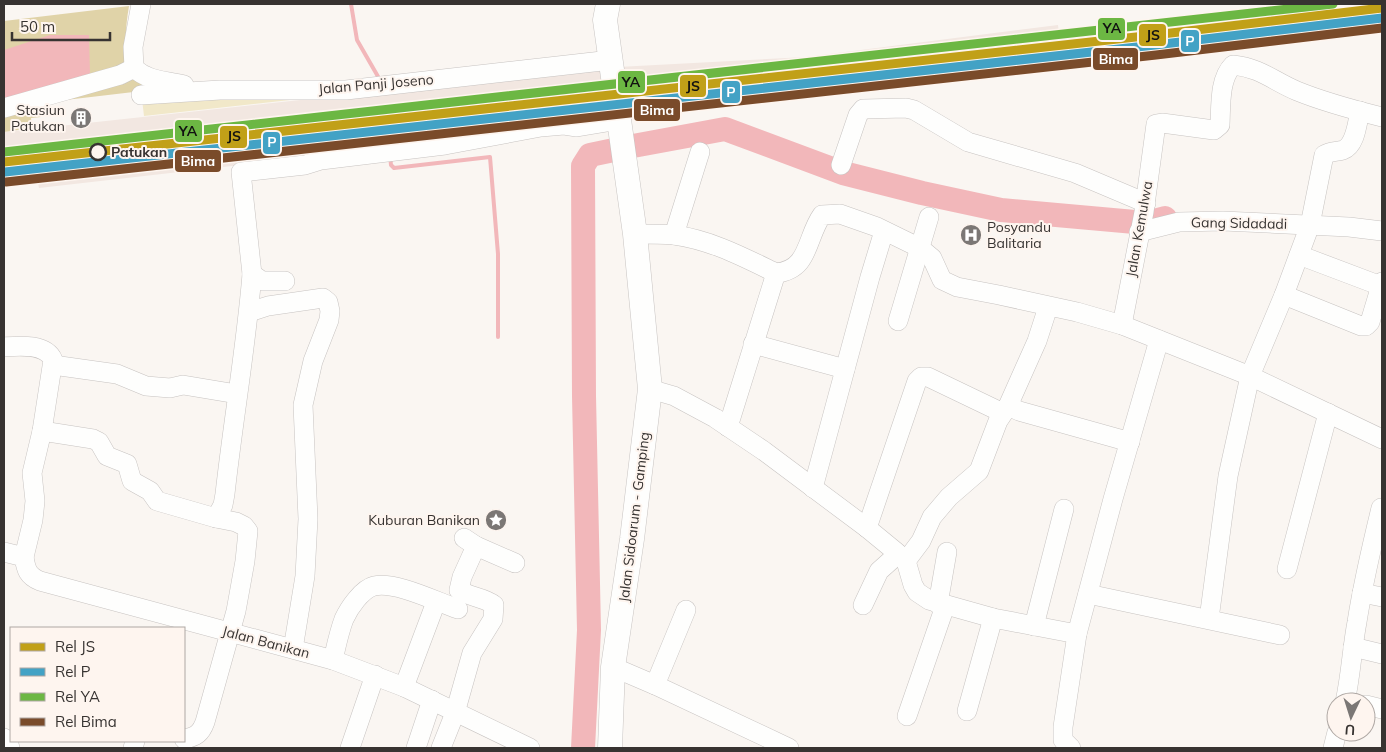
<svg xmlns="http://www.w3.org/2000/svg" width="1386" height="752" font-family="Mulish,sans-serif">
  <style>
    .built { fill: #f2e7e1 }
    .green { fill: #f1e8c9 }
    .forest { fill: #e0d3a8 }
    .water { fill: #f2b7ba }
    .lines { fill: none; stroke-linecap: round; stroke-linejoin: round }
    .stream { stroke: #f2b7ba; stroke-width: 4 }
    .river { stroke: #f2b7ba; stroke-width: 24 }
    .minor-casing { stroke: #c7c3c1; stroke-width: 20 }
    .major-casing { stroke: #c7c3c1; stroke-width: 25 }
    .minor { stroke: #fefefd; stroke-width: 19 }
    .major { stroke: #fefefd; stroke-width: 24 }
    .rail-1-casing { stroke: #fef5ef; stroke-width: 12 }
    .rail-2-casing { stroke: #fef5ef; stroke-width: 12 }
    .rail-3-casing { stroke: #fef5ef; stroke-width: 12 }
    .rail-4-casing { stroke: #fef5ef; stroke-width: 12 }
    .rail-1 { stroke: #c1a018; stroke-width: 9 }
    .rail-2 { stroke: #43a2c5; stroke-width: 9 }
    .rail-3 { stroke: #6cb743; stroke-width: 9 }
    .rail-4 { stroke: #7a4b2a; stroke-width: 9 }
    .stop-dot { fill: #fef5ef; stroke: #373331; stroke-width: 2.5 }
    .labels { text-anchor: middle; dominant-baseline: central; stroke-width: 4; stroke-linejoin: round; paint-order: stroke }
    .street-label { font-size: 14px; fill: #373331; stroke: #fef5ef }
    .poi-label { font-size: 14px; fill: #373331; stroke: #fef5ef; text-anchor: end }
    .stop-label { font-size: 14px; font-weight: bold; fill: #373331; stroke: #fef5ef; text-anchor: start }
    .line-badge { stroke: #fef5ef; stroke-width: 2 }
    .badge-label { font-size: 14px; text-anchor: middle; font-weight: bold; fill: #fff }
    .pale-badge-label { font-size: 14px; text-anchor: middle; font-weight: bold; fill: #111 }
  </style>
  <rect width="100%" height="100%" fill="#faf6f2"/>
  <!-- built -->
  <g class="built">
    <path d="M 1058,25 L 1061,50 L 807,77 L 623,108 L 618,67 L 806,57 Z"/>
    <path d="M 605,67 L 611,110 L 452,137 L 320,156 L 39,188 L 37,178 L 4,182 L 4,132 Z"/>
  </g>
  <!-- green -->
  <path class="green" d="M 353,93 L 144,116 L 142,99 Z"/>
  <!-- forest -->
  <path class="forest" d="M 129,6 C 125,28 124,53 130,76 L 150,83 L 142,91 L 40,103 L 41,117 L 31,118 L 32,128 L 4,132 L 4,21 Z"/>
  <!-- water -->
  <path class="water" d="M 50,35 L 89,35 L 90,75 L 4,100 L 4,50 Z"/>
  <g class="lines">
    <!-- stream -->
    <g class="stream">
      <path d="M 351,4 L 357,40 L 380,80"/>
      <path d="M 390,156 L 391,165 L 394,168 L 490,157 L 498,254 L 498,337"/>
    </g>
    <!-- river -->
    <path class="river" d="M 583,748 L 589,630 L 584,396 L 583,166 L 590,155 L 633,146 L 725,129 L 843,173 L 922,193 L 1001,210 L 1146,223 L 1165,218"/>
    <!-- minor casing -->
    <g class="minor-casing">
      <g id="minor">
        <path d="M 141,4 L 133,47 L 134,68 C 149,82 166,80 184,85"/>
        <path d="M 141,95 L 220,90 L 346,90 L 611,60"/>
        <path d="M 4,108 L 120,75 L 134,68"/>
        <path d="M 841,165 L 858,115 L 863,109 L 906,108 L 914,110 L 968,142 L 1075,173 L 1146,203"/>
        <path d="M 1139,232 L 1179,222 L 1223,221 L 1349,227 L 1382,231"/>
        <path d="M 635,234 C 648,234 661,234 674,235 C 711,240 743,257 776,273 C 810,270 806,237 822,215 L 840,214 L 877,227 L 920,248 L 932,258 L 942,280 L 957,287 L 999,295 L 1077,312 L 1122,325 L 1250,376 L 1382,439"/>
        <path d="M 674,235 L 700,152"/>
        <path d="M 1299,255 L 1381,286"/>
        <path d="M 285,281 L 262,281 L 252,274 L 241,172 L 305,165 L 321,160 L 445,145 L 541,127 L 564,125 L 577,127 L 619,120"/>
        <path d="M 1284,295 L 1361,326 L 1366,326 L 1370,322 L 1382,282"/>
        <path d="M 249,312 L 268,306 L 323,298 L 328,302 L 330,311 L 329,320 L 313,361 L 303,405 L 308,519 L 305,576 L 293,649"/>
        <path d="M 898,321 L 929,217"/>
        <path d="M 1122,325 L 1144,212 L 1156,124 L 1162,123 L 1214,130 L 1220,125 C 1221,106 1219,79 1233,65 C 1261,68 1273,81 1297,91 C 1324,102 1354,110 1382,117"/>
        <path d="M 753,344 L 845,369"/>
        <path d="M 4,347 C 18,346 46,343 53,360 L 42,431 L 32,473 L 35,501 L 33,520 L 24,557"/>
        <path d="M 53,365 L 117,374 L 146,386 L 170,388 L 183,385 L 237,394"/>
        <path d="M 650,389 L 674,396 L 715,418 L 764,451 L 867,528 L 895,551 L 906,561 L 913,585 L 917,592 L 929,600 L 993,618 L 1077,634"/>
        <path d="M 1008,406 L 1037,341 L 1048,307"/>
        <path d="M 728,427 L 776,273"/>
        <path d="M 42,431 L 93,439 L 99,442 L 107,456 L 127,464 L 132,481 L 150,491 L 157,501 L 216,518 L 236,522 L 244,526 L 248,531 L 245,561 L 236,611 L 205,722 C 201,733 196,737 184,739"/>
        <path d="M 813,488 L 870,277 L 884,231"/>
        <path d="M 216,518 L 223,505 L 225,494 C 233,421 246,348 252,274"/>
        <path d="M 867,528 L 917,381 L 921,377 L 928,377 L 1003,413"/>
        <path d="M 464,538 L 476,546 L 515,563"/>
        <path d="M 4,552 L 24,557 C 26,570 28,576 40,581 L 333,660 L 404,687 L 530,748"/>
        <path d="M 906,561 L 921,541 L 932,517 L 949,497 L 979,471 L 998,421 L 1008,406 L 1019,411 L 1130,442"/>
        <path d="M 1287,569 L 1328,413"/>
        <path d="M 1362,593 L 1382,597"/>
        <path d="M 1088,594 L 1280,635"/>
        <path d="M 938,604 L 947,552"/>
        <path d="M 863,605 L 879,571 L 898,554"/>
        <path d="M 1209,619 L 1228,476 L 1250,376 L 1284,295 L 1310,225 L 1324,155 C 1330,151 1337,152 1343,150 C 1356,145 1357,123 1360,111"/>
        <path d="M 1034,626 L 1064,509"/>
        <path d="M 1353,647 L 1382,654"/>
        <path d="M 333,660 C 336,647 339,632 344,619 C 349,608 362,589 374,586 C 396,581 437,602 458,609"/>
        <path d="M 613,667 L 655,685 L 789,748"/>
        <path d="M 655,685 L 686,610"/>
        <path d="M 404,687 L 436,602"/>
        <path d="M 1345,702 C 1351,675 1352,648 1357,622 C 1363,583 1372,545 1381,508 L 1382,508"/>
        <path d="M 1366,705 L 1382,709"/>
        <path d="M 967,711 L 993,618"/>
        <path d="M 907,716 L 945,606"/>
        <path d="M 4,738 L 8,741 L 10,748"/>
        <path d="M 133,748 L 135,741"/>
        <path d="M 350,748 L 375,675"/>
        <path d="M 416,748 L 432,700"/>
        <path d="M 441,748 L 455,713 L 472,653 L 493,619 L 494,605 C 484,597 469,597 459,590 L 462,577 L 476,546"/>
        <path d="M 1071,748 L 1063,740 L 1063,727 L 1077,634 L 1113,499 L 1159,340"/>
        <path d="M 1333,748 L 1337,732"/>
      </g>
    </g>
    <!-- major casing -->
    <g class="major-casing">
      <path id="major" d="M 608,4 L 605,20 L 635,234 L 650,389 L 632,539 L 613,667 L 610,748"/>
    </g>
    <!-- minor -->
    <use href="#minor" class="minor"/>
    <!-- major -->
    <use href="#major" class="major"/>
    <!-- rail-1 casing -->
    <g class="rail-1-casing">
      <path id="rail-1" d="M 4,162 L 1154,35 L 1382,8"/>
    </g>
    <!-- rail-2 casing -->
    <g class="rail-2-casing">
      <path id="rail-2" d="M 5,172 L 1155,45 L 1382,18"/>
    </g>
    <!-- rail-3 casing -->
    <g class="rail-3-casing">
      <path id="rail-3" d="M 4,152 L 1333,4"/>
    </g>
    <!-- rail-4 casing -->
    <g class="rail-4-casing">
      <path id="rail-4" d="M 6,182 L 1156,55 L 1382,28"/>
    </g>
    <!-- rail-1 -->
    <use href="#rail-1" class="rail-1"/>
    <!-- rail-2 -->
    <use href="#rail-2" class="rail-2"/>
    <!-- rail-3 -->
    <use href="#rail-3" class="rail-3"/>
    <!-- rail-4 -->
    <use href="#rail-4" class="rail-4"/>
  </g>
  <!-- icons -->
  <defs>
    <g id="building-disc" transform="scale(1.125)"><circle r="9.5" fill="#7b7775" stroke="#fef5ef"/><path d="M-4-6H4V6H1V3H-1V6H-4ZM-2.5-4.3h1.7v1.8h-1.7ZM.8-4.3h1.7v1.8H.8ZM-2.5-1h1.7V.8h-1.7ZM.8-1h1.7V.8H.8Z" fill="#fff"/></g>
    <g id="hospital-disc" transform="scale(1.125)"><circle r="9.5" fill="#7b7775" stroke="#fef5ef"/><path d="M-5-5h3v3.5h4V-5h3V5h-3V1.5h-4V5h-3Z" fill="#fff"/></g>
    <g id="sight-disc" transform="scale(1.125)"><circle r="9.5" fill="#7b7775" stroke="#fef5ef"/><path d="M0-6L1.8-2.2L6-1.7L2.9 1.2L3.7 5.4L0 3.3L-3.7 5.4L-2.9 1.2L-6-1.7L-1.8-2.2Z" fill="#fff"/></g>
  </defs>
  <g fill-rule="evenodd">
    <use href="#building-disc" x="81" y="118"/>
    <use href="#hospital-disc" x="971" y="235"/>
    <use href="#sight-disc" x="496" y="520"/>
  </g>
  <!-- markers -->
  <circle class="stop-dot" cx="98" cy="152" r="8"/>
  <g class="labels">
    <!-- street labels -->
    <g class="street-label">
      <text transform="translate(376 84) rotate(-5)">Jalan Panji Joseno</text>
      <text transform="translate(1239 223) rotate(1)">Gang Sidadadi</text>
      <text transform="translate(1139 229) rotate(-80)">Jalan Kemulwa</text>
      <text transform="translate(634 517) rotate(-83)">Jalan Sidoarum - Gamping</text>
      <text transform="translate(266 642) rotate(15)">Jalan Banikan</text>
    </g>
    <!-- poi labels -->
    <g class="poi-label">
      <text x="65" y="110">Stasiun<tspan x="65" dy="16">Patukan</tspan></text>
      <text x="987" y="227" text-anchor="start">Posyandu<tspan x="987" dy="16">Balitaria</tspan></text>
      <text x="480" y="520">Kuburan Banikan</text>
    </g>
    <!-- stop labels -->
    <g class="stop-label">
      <text x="111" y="152">Patukan</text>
    </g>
  </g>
  <g class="line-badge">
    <rect x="1097" y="17" width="29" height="24" rx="5" fill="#6cb743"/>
    <rect x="1138" y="23" width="29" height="24" rx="5" fill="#c1a018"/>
    <rect x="1180" y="29" width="20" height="24" rx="5" fill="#43a2c5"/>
    <rect x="1092" y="47" width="47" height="24" rx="5" fill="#7a4b2a"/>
    <rect x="617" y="70" width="29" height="24" rx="5" fill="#6cb743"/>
    <rect x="679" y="74" width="28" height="24" rx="5" fill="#c1a018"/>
    <rect x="721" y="80" width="20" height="24" rx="5" fill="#43a2c5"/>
    <rect x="633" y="98" width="48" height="24" rx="5" fill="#7a4b2a"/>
    <rect x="174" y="119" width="29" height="24" rx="5" fill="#6cb743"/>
    <rect x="219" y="125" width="29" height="24" rx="5" fill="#c1a018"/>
    <rect x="262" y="131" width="19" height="24" rx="5" fill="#43a2c5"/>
    <rect x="174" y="149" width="48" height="24" rx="5" fill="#7a4b2a"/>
  </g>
  <g class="badge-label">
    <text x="1190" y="46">P</text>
    <text x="1116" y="64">Bima</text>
    <text x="731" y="97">P</text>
    <text x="657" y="115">Bima</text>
    <text x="272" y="147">P</text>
    <text x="198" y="166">Bima</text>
  </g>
  <g class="pale-badge-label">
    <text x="1112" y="33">YA</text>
    <text x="1153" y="40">JS</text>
    <text x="631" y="87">YA</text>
    <text x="693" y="91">JS</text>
    <text x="188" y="136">YA</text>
    <text x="234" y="141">JS</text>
  </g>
  <!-- border -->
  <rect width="1386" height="752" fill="none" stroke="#373331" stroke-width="10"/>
  <!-- legend -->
  <rect x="10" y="627" width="175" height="115" fill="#fef5ef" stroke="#aea7a3"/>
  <rect x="20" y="643" width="25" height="8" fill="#c1a018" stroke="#aea7a3"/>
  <text x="55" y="652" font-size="15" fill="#373331">Rel JS</text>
  <rect x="20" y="668" width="25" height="8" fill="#43a2c5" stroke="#aea7a3"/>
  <text x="55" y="677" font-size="15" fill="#373331">Rel P</text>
  <rect x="20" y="693" width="25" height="8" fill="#6cb743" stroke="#aea7a3"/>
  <text x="55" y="702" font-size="15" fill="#373331">Rel YA</text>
  <rect x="20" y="718" width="25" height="8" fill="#7a4b2a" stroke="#aea7a3"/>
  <text x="55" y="727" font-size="15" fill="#373331">Rel Bima</text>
  <!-- north arrow -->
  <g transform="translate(1351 717) rotate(184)"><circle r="24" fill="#fef5ef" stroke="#aea7a3"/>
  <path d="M0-4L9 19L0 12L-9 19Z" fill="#7b7775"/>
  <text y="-8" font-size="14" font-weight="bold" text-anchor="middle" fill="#373331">U</text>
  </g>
  <!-- scale -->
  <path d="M12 32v8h98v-8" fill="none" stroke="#373331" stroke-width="2.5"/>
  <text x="20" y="32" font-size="15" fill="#373331" stroke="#fef5ef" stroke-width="4" paint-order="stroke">50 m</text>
</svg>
